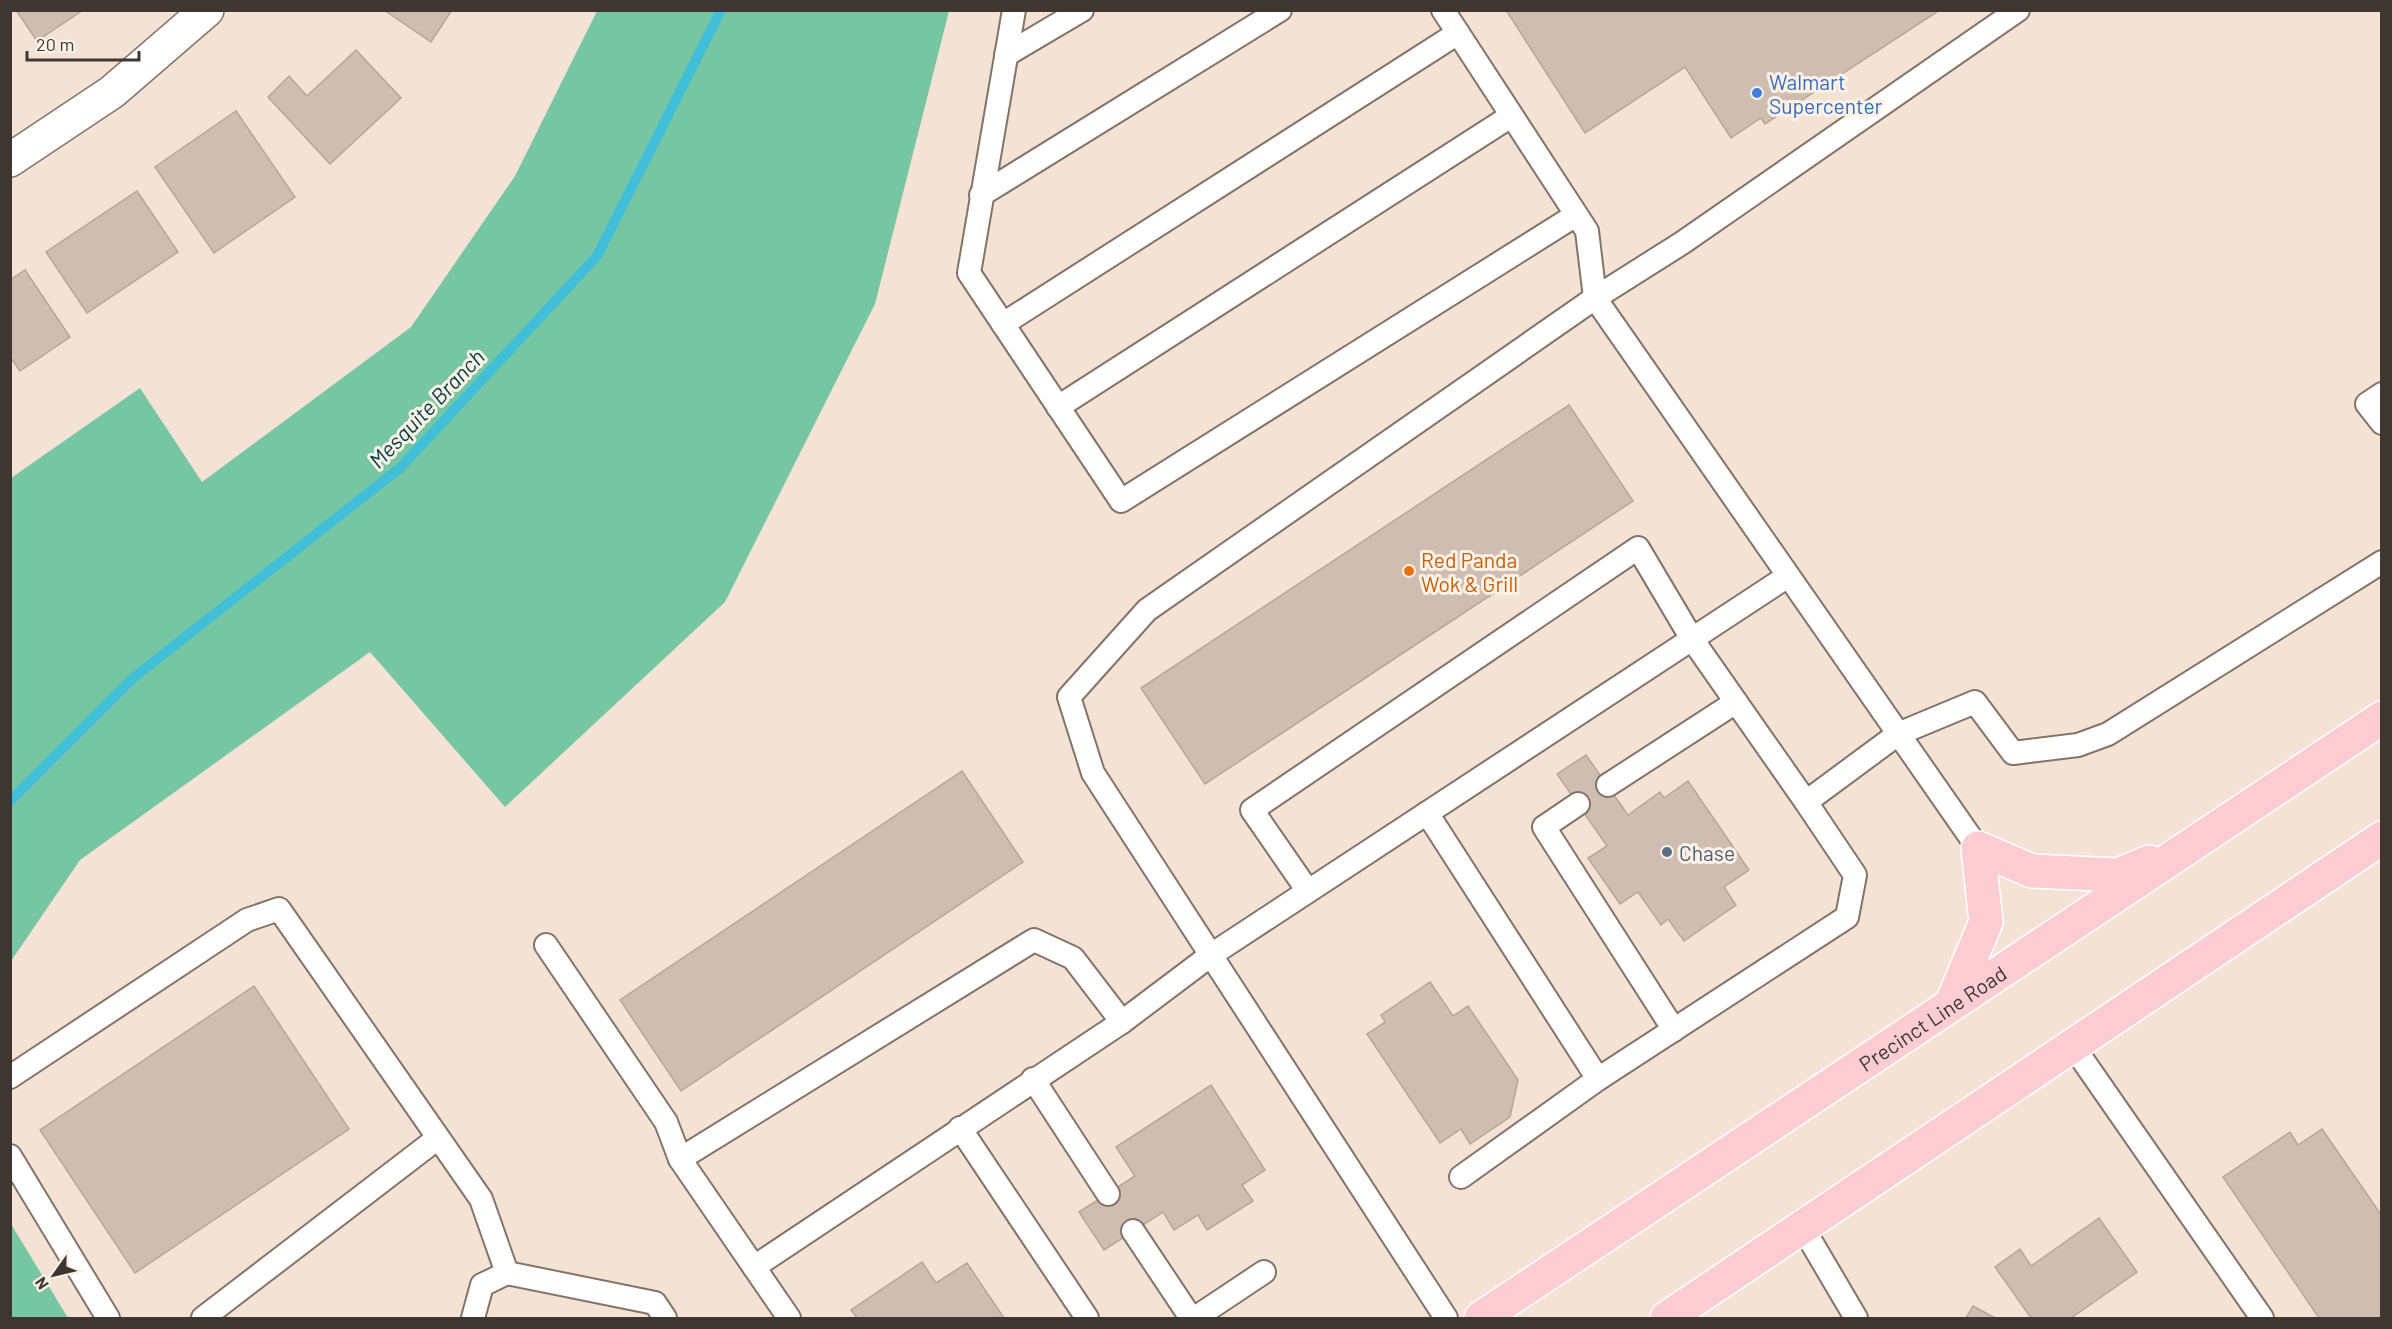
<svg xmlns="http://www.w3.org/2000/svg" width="2392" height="1329" font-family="Barlow,sans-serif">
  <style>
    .green { fill: #77c6a3 }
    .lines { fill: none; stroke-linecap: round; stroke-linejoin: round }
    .stream { stroke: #41bfd9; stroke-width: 10 }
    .building { fill: #cebdb0; stroke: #b6a69a; stroke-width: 1.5 }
    .service-casing { stroke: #837468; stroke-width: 26 }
    .minor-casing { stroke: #837468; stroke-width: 36 }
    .primary-casing { stroke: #fff; stroke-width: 36 }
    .service { stroke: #fff; stroke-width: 22 }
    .minor { stroke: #fff; stroke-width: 33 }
    .primary { stroke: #fbccd1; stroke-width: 33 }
    .shop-dot { fill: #3f7fe0; stroke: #fef1e6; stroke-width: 2 }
    .food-dot { fill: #e8710a; stroke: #fef1e6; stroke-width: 2 }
    .service-dot { fill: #5c6f8a; stroke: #fef1e6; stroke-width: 2 }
    .labels { text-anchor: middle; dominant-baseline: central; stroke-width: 6; stroke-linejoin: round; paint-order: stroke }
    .shop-label { font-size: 21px; fill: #366cbe; stroke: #fef1e6; text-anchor: start }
    .food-label { font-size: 21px; fill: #c56008; stroke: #fef1e6; text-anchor: start }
    .service-label { font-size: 21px; fill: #4e5e75; stroke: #fef1e6; text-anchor: start }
    .street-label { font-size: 21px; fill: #3d3631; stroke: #fef1e6 }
    .water-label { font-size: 22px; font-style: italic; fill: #023d48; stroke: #fef1e6 }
  </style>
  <rect width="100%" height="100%" fill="#f4e3d5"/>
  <!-- green -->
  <g class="green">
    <path d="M 597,11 L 949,11 L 875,304 L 725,602 L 505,807 L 370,652 L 80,860 L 11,961 L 11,478 L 140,388 L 202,482 L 411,327 L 515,176 Z"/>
    <path d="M 10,1224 L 11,1224 L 68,1318 L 11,1318 Z"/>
  </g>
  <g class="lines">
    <!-- stream -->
    <path class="stream" d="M 10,801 L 133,678 L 400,468 L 597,256 L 721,10"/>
  </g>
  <!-- building -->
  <g class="building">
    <path d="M 16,10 L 83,10 L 37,41 Z"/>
    <path d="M 384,10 L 452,10 L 431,42 Z"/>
    <path d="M 1506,10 L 1940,10 L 1765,124 L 1761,118 L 1731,138 L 1685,67 L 1585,133 Z"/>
    <path d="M 356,50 L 401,98 L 330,164 L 268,97 L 289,76 L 307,96 Z"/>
    <path d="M 236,111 L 295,197 L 214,253 L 155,167 Z"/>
    <path d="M 137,191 L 178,252 L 87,313 L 46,252 Z"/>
    <path d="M 25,270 L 70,337 L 20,371 L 10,357 L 10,280 Z"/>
    <path d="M 1569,405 L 1633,501 L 1205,784 L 1141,688 Z"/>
    <path d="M 1586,755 L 1628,815 L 1660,792 L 1664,798 L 1688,781 L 1749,870 L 1724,887 L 1736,905 L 1684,941 L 1668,919 L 1661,925 L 1638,892 L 1620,904 L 1588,858 L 1607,846 L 1557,774 Z"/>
    <path d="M 962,771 L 1023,862 L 681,1091 L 620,1000 Z"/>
    <path d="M 1430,982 L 1453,1016 L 1468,1006 L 1518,1080 L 1510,1117 L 1470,1144 L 1461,1129 L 1440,1143 L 1367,1034 L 1385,1022 L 1381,1015 Z"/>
    <path d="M 254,986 L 349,1129 L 135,1273 L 40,1130 Z"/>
    <path d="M 1211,1085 L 1265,1170 L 1242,1185 L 1253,1201 L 1207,1230 L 1198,1215 L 1174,1230 L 1163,1212 L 1104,1250 L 1079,1212 L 1135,1176 L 1116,1147 Z"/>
    <path d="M 2322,1129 L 2382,1216 L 2382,1318 L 2319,1318 L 2223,1177 L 2290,1132 L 2298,1145 Z"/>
    <path d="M 2099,1218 L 2137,1272 L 2071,1318 L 2031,1318 L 1995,1267 L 2020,1249 L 2031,1266 Z"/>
    <path d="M 922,1262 L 936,1283 L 967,1263 L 1004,1318 L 857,1318 L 851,1310 Z"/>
    <path d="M 1973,1306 L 1995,1318 L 1966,1318 Z"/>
  </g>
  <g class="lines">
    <!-- service casing -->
    <g class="service-casing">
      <g id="service">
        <path d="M 1014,10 L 969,273 L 1121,501 L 1576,215"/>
        <path d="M 1443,10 L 1587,231 L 1595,298 L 1978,848"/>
        <path d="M 1006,55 L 1082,10"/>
        <path d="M 981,195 L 1280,10"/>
        <path d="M 1003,324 L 1458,33"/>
        <path d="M 2382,394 L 2367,404 L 2382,423"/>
        <path d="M 1058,407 L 1511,116"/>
        <path d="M 1608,785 L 1736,702"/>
        <path d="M 1578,804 L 1544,827 L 1674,1030"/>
        <path d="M 1427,813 L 1598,1079 L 1847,917 L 1855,875 L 1806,802 L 1898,734 L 1975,702 L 2013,753 L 2078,745 L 2108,734 L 2382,562"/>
        <path d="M 1308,891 L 1252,810 L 1638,548 L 1692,639 L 1806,802"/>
        <path d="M 546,945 L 666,1122 L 680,1159 L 1034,940 L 1073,958 L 1122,1022 L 754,1267"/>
        <path d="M 1122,1022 L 1211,955 L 1788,576"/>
        <path d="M 2073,1046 L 2262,1318"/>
        <path d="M 10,1077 L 247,920 L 279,909 L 481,1199 L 507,1273 L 655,1303 L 665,1318"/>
        <path d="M 1033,1079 L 1108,1194"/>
        <path d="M 960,1128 L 1087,1318"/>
        <path d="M 10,1156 L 108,1318"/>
        <path d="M 680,1159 L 789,1318"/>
        <path d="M 1461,1177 L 1598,1079"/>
        <path d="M 1803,1228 L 1856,1318"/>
        <path d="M 1133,1231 L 1191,1318"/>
        <path d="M 203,1318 L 438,1138"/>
        <path d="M 473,1318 L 482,1285 L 507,1273"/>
        <path d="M 1195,1318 L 1264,1272"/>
        <path d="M 1446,1318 L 1093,773 L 1069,697 L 1147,610 L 1595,298 L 1682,243 L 2018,10"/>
      </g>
    </g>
    <!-- minor casing -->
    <g class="minor-casing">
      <path id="minor" d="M 10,160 L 112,92 L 207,10"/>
    </g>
    <!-- primary casing -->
    <g class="primary-casing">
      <g id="primary">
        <path d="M 1951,1005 L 1986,922 L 1978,848 L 2032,871 L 2118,875 L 2149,862"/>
        <path id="s1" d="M 1481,1318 L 2382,718"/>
        <path d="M 1667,1318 L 2382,838"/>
      </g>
    </g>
    <!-- service -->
    <use href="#service" class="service"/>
    <!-- minor -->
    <use href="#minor" class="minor"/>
    <!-- primary -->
    <use href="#primary" class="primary"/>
  </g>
  <!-- markers -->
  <circle class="shop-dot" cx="1757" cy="93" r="6"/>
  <circle class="food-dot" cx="1409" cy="571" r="6"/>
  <circle class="service-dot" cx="1667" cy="852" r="6"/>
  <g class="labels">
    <!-- shop labels -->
    <g class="shop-label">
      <text x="1769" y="81">Walmart<tspan x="1769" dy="24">Supercenter</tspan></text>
    </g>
    <!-- food labels -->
    <g class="food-label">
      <text x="1421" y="559">Red Panda<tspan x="1421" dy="24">Wok &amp; Grill</tspan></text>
    </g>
    <!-- service labels -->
    <g class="service-label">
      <text x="1679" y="852">Chase</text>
    </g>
    <!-- street labels -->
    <g class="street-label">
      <text stroke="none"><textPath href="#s1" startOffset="542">Precinct Line Road</textPath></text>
    </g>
    <!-- water labels -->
    <g class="water-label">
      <text transform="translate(426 408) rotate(-46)">Mesquite Branch</text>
    </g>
  </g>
  <!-- border -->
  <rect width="2392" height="1329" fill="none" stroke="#3d3631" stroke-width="24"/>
  <!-- north arrow -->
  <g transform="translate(54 1275) rotate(236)" stroke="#fef1e6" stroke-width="4.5" paint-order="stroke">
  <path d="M0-4.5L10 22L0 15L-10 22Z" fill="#3d3631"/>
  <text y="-9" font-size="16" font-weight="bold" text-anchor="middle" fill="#3d3631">N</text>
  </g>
  <!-- scale -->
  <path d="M27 51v9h112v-9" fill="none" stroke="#3d3631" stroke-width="3"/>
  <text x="36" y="51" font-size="18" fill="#3d3631" stroke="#fef1e6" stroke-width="4.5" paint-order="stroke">20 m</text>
</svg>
